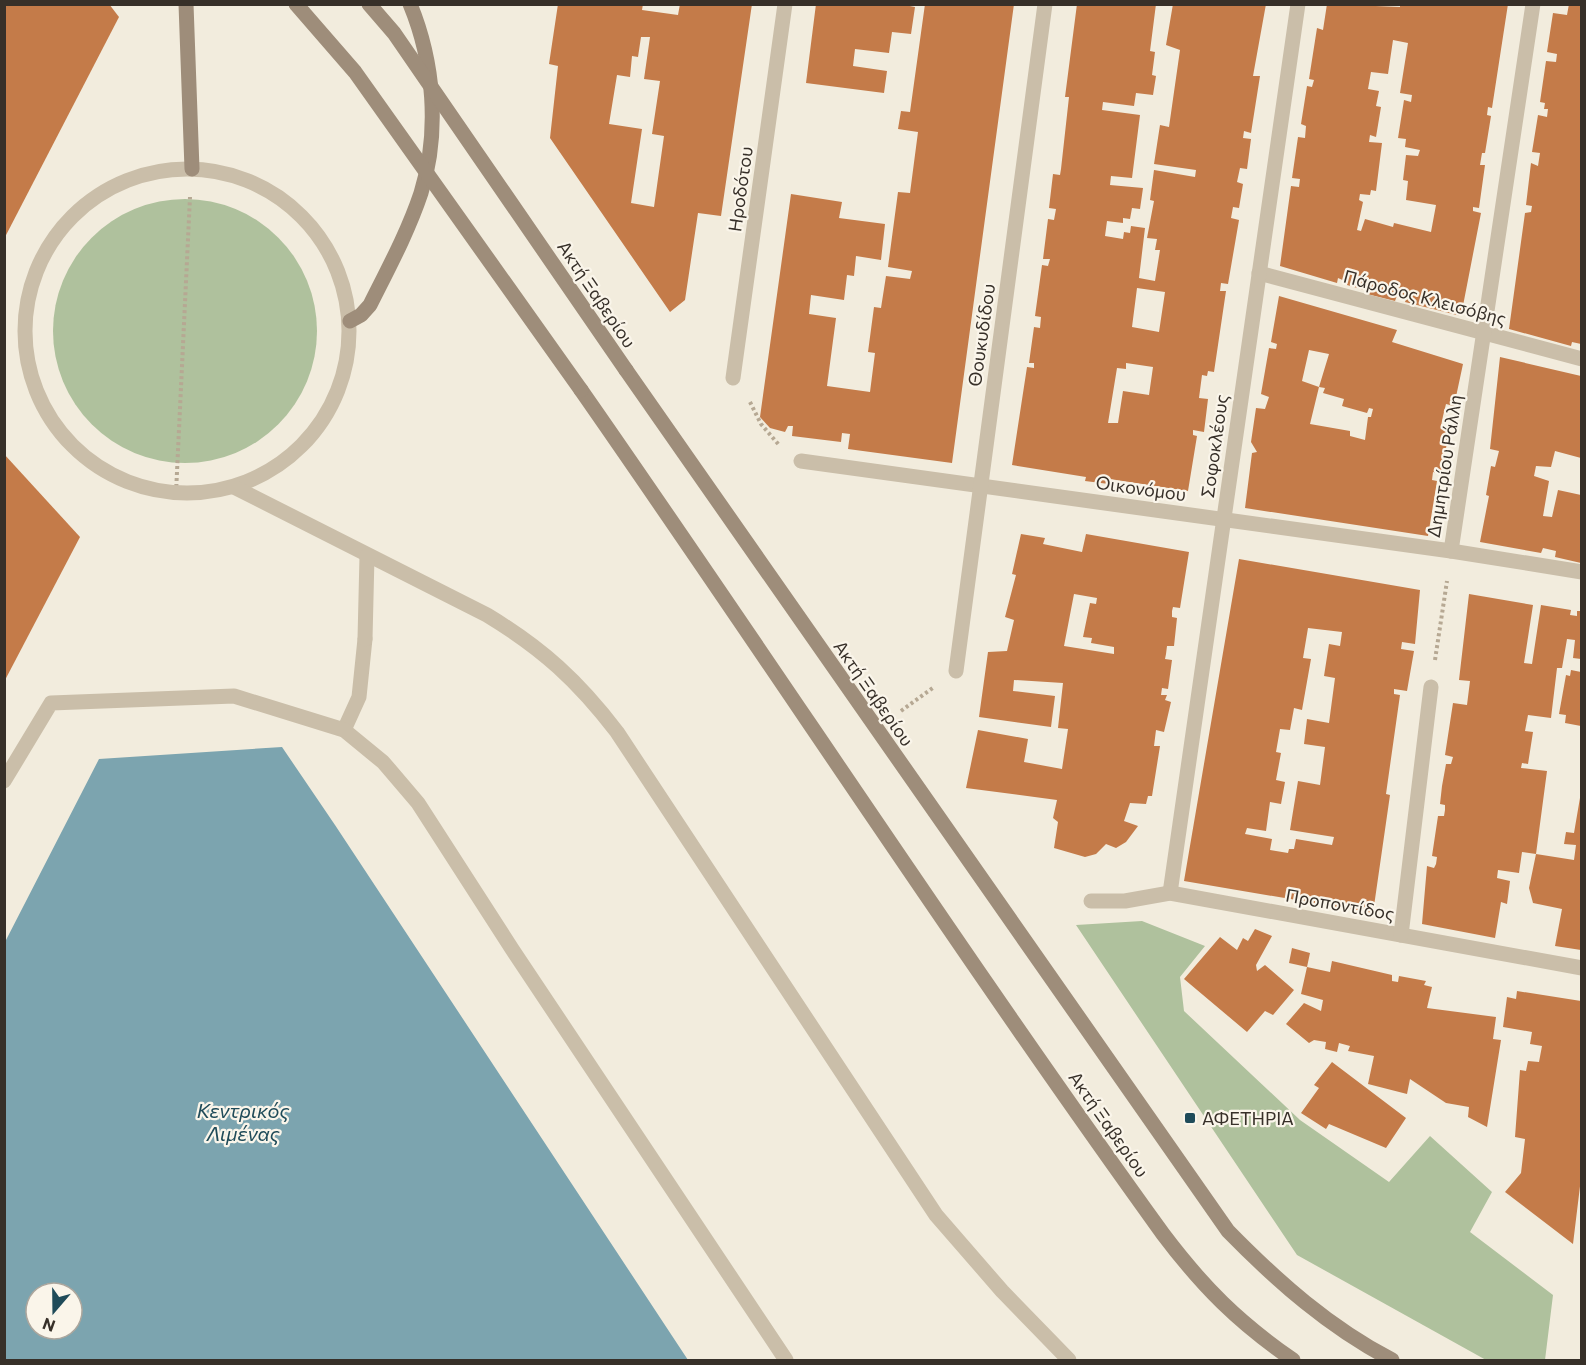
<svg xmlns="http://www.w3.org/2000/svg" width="1586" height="1365" font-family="Commissioner,sans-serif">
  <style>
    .green { fill: #afc19d }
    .water { fill: #7ca4af; fill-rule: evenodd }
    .building { fill: #c47b49; fill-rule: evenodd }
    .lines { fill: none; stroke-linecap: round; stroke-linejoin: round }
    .path { stroke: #b6a893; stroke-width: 4; stroke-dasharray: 3 3; stroke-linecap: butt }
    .lane { stroke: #cabea9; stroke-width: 15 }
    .street { stroke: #cabea9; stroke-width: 15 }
    .secondary { stroke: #9e8d7a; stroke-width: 15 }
    .secondary-bridge { stroke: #9e8d7a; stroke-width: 15 }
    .poi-dot { fill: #1f4b59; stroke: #faf5ea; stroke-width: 2 }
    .labels { text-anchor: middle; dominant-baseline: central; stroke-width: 4.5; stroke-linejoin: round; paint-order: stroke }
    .street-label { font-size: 18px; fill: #373029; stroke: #faf5ea }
    .poi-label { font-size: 18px; fill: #373029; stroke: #faf5ea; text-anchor: start }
    .water-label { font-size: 20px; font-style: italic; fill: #1f4b59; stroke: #faf5ea }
  </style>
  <rect width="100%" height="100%" fill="#f2ecdd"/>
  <!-- green -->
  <g class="green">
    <circle cx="185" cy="331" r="132"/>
    <path d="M 1142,921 L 1205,946 L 1180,977 L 1184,1011 L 1300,1120 L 1389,1182 L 1430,1136 L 1492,1192 L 1470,1232 L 1553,1295 L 1545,1360 L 1486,1360 L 1297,1255 L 1076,925 Z"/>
  </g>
  <!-- water -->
  <path class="water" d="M 282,747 L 335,825 L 688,1360 L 5,1360 L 5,942 L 99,759 ZM 36,1293 L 72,1293 L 72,1329 L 36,1329 Z"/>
  <!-- building -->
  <g class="building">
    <path d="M 4,4 L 109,4 L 119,17 L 4,239 Z"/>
    <path d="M 558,4 L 643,4 L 642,10 L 678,15 L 680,4 L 752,4 L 721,216 L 698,213 L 685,300 L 670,312 L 550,138 L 558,66 L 549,64 ZM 641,37 L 650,37 L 644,79 L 660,81 L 652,134 L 664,136 L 654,207 L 631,203 L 642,129 L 609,124 L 617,75 L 630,77 L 632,56 L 638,57 Z"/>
    <path d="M 816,4 L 899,4 L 915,7 L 911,34 L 892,32 L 889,53 L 855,49 L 853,66 L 887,71 L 884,93 L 806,83 Z"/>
    <path d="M 925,4 L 1014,4 L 952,463 L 848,449 L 850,434 L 842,433 L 841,442 L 792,436 L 793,426 L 788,426 L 785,432 L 770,428 L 760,417 L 791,194 L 842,202 L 839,218 L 885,224 L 881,260 L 856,256 L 854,276 L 847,275 L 844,300 L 811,295 L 809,314 L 836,318 L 827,386 L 870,392 L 875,353 L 868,352 L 874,307 L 881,308 L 886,276 L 910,279 L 912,271 L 888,267 L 898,192 L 910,193 L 918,132 L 898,129 L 901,111 L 910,112 Z"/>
    <path d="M 1077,4 L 1156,4 L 1150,51 L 1155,52 L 1152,75 L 1156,76 L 1153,95 L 1136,93 L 1134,106 L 1103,102 L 1102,110 L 1140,115 L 1132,178 L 1111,176 L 1110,185 L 1143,188 L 1140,209 L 1132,208 L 1130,219 L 1123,218 L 1123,223 L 1107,221 L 1105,236 L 1123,239 L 1124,232 L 1130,233 L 1131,226 L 1145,228 L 1139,278 L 1155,281 L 1160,250 L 1155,250 L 1157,239 L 1147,238 L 1154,201 L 1150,200 L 1154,170 L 1195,177 L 1196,170 L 1154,164 L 1160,125 L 1169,127 L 1180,50 L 1166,45 L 1173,4 L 1266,4 L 1253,76 L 1260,76 L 1251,133 L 1244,131 L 1243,138 L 1251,139 L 1247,169 L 1240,168 L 1237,182 L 1243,184 L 1239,208 L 1233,207 L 1231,218 L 1239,220 L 1228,284 L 1221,283 L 1220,291 L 1226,291 L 1214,372 L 1208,371 L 1207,376 L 1202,375 L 1199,398 L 1208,399 L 1204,432 L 1193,430 L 1193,435 L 1197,436 L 1188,491 L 1110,479 L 1109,484 L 1085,481 L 1086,477 L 1012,465 L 1027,367 L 1034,368 L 1034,363 L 1029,363 L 1034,327 L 1040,328 L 1041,317 L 1035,316 L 1042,265 L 1048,266 L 1050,259 L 1043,259 L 1048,219 L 1054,220 L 1056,209 L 1049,208 L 1053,174 L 1060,175 L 1061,169 L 1069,97 L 1065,97 ZM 1137,288 L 1165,292 L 1159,332 L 1132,327 ZM 1126,363 L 1153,367 L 1149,395 L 1123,391 L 1118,423 L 1108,423 L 1117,368 L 1126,369 Z"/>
    <path d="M 1327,4 L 1400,7 L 1400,4 L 1508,4 L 1492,108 L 1488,107 L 1487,115 L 1491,116 L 1485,153 L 1482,153 L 1480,165 L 1485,165 L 1479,208 L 1473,207 L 1473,211 L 1481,213 L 1461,316 L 1405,302 L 1407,296 L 1398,293 L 1395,301 L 1367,294 L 1368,291 L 1347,285 L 1347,282 L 1338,278 L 1337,283 L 1280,266 L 1291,186 L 1299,187 L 1300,179 L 1292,178 L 1298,137 L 1305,138 L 1306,126 L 1301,124 L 1307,86 L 1312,87 L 1314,80 L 1309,79 L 1317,28 L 1323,30 ZM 1393,40 L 1408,43 L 1400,93 L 1412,95 L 1411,102 L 1404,100 L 1398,138 L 1406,139 L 1405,147 L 1420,150 L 1418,156 L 1406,155 L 1403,180 L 1408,181 L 1406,200 L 1436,205 L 1431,232 L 1394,223 L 1393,227 L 1365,219 L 1361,231 L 1357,230 L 1363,202 L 1359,200 L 1360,194 L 1370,195 L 1371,190 L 1376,191 L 1382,143 L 1369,142 L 1370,135 L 1376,137 L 1381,107 L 1376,106 L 1379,91 L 1368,89 L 1371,72 L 1388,74 Z"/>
    <path d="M 1569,4 L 1581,4 L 1581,344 L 1572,342 L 1571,346 L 1509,329 L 1525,213 L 1531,212 L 1532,206 L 1526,205 L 1531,163 L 1538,166 L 1540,153 L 1532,152 L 1538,115 L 1547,117 L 1548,109 L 1544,109 L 1545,103 L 1540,102 L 1546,61 L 1556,62 L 1557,54 L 1547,52 L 1553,13 L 1567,15 Z"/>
    <path d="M 1279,296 L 1397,330 L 1392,342 L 1463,364 L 1454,406 L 1446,404 L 1443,416 L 1441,426 L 1450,428 L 1441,474 L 1433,472 L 1432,480 L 1437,481 L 1428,536 L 1245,508 L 1252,453 L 1257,452 L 1251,442 L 1256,408 L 1265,409 L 1269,397 L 1261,394 L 1269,348 L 1276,349 L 1277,344 L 1271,342 ZM 1309,350 L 1329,354 L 1319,387 L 1325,388 L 1323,393 L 1344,399 L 1342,406 L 1367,413 L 1369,408 L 1373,409 L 1371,417 L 1368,417 L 1365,440 L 1350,436 L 1350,431 L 1310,424 L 1319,387 L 1302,381 Z"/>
    <path d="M 1500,357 L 1581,376 L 1581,458 L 1555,451 L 1551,467 L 1536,466 L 1534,476 L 1549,481 L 1543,516 L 1552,517 L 1558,490 L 1581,495 L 1581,563 L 1555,557 L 1556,551 L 1543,548 L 1541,553 L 1480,542 L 1489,496 L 1486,495 L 1491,466 L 1495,467 L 1499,451 L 1490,449 Z"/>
    <path d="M 4,454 L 80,537 L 4,682 Z"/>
    <path d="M 1021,534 L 1045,538 L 1043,544 L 1082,552 L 1086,534 L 1189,552 L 1180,608 L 1173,607 L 1172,611 L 1172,617 L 1177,618 L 1174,646 L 1167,646 L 1166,654 L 1165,659 L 1172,660 L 1168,689 L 1162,688 L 1161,695 L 1167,695 L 1165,700 L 1171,702 L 1164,732 L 1156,730 L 1154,746 L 1160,746 L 1152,796 L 1148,796 L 1146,804 L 1130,803 L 1124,821 L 1138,826 L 1126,842 L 1116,848 L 1106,844 L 1096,854 L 1085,857 L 1054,848 L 1058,822 L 1053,818 L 1057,800 L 966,788 L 978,730 L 1028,739 L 1024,762 L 1062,769 L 1068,729 L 1058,728 L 1063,683 L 1014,680 L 1013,691 L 1055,696 L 1051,727 L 979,717 L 988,652 L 1007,651 L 1014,620 L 1005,617 L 1016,575 L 1012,574 ZM 1074,594 L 1097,598 L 1096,604 L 1090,603 L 1083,637 L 1092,638 L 1091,643 L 1114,647 L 1114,654 L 1064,646 Z"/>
    <path d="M 1239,559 L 1420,590 L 1415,644 L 1402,642 L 1401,649 L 1414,651 L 1407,691 L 1394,689 L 1394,694 L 1400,695 L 1386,794 L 1390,795 L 1373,913 L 1184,881 ZM 1308,628 L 1342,632 L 1340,646 L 1329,644 L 1324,676 L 1335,678 L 1329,723 L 1307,719 L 1304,744 L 1325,747 L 1320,785 L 1298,781 L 1290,830 L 1334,837 L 1332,845 L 1296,839 L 1294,849 L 1289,849 L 1288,853 L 1270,850 L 1272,839 L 1245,834 L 1247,828 L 1266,831 L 1270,802 L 1281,804 L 1285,782 L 1276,780 L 1281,753 L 1276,752 L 1280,729 L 1290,730 L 1294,708 L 1302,710 L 1311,659 L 1303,658 Z"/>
    <path d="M 1469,594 L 1533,605 L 1524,663 L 1532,664 L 1541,605 L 1571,610 L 1570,615 L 1577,616 L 1577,611 L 1581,611 L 1581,659 L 1573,658 L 1575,640 L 1567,639 L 1562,668 L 1557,668 L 1551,718 L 1528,715 L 1525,731 L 1533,732 L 1528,764 L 1522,763 L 1521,768 L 1547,771 L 1536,854 L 1574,860 L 1576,845 L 1564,844 L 1566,832 L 1574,833 L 1581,792 L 1581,950 L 1555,946 L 1562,909 L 1533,903 L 1529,888 L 1536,854 L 1522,852 L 1519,873 L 1498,870 L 1497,878 L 1510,881 L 1507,904 L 1501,902 L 1495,938 L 1422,924 L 1427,866 L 1434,868 L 1436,864 L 1437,857 L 1432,856 L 1438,816 L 1444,816 L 1445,810 L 1445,805 L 1440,804 L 1442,786 L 1446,764 L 1451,764 L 1453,757 L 1445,755 L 1453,703 L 1467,705 L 1470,681 L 1459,680 Z"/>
    <path d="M 1571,670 L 1581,672 L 1581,726 L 1565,723 L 1566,715 L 1559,714 L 1566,675 L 1570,676 Z"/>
    <path d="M 1255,929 L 1272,936 L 1256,965 L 1257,971 L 1265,965 L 1294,990 L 1273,1015 L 1265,1011 L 1247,1032 L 1184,979 L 1220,937 L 1237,950 L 1243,938 L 1248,941 Z"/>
    <path d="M 1292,948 L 1310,953 L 1307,967 L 1330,972 L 1332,961 L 1392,975 L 1392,981 L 1398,982 L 1399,976 L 1426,981 L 1424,985 L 1432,987 L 1427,1008 L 1496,1017 L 1493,1039 L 1501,1040 L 1487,1127 L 1468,1117 L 1469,1107 L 1446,1103 L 1410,1079 L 1407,1094 L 1368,1084 L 1374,1056 L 1348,1051 L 1350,1046 L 1339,1043 L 1337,1052 L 1325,1049 L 1326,1042 L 1314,1040 L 1309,1043 L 1286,1024 L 1304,1003 L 1321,1011 L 1323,1000 L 1301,994 L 1307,967 L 1289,963 Z"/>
    <path d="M 1517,991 L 1581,1001 L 1581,1178 L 1573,1244 L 1505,1192 L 1521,1173 L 1525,1139 L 1515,1137 L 1520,1070 L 1526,1071 L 1528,1061 L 1539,1062 L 1542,1046 L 1530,1044 L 1532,1032 L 1503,1027 L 1507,997 L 1516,999 Z"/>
    <path d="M 1332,1062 L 1406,1118 L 1386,1148 L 1329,1124 L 1326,1129 L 1301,1113 L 1319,1088 L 1314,1085 Z"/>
  </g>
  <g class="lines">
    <!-- path -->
    <g class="path">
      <path d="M 750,402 L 761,424 L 779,445"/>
      <path d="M 176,493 L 190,197"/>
      <path d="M 1435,660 L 1447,581"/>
      <path d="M 901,711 L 934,687"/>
    </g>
    <!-- lane -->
    <g class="lane">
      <path d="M 344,730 L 359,697 L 365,639"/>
      <path d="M 4,781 L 51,703 L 234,696 L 344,730 L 383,762 L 418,803 L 512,949 L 786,1360"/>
    </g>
    <!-- street -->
    <g class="street">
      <circle cx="187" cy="331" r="162"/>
      <path d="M 1259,273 L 1582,359"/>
      <path d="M 733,378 L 785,4"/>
      <path d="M 801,461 L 1451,551 L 1582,572"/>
      <path d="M 234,487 L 487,615 C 543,649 578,681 617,732 L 936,1215 L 1002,1291 L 1069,1360"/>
      <path d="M 1451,551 L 1533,4"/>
      <path d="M 365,639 L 367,556"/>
      <path d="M 956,671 L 1045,4"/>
      <path d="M 1170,893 L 1298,4"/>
      <path d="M 1091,901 L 1125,901 L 1170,893 L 1582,968"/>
      <path d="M 1401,935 L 1431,687"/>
    </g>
    <!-- secondary -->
    <g class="secondary">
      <path d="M 186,4 L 192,169"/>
      <path d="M 350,321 L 361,315 L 370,305 C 388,269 408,232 421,193 C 440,132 434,62 410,4"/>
      <path d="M 626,370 L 1228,1231 C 1278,1282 1329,1327 1392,1360"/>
      <path d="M 581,390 C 777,671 963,957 1163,1234 C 1203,1287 1238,1322 1293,1360"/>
    </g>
    <!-- secondary-bridge -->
    <g class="secondary-bridge">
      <path d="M 296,4 L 355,72 L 581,390"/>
      <path d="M 369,4 L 394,33 L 626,370"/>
    </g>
  </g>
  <!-- markers -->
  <rect class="poi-dot" x="1184" y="1112" width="12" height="12" rx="3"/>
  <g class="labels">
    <!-- street labels -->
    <g class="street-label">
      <text transform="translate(740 189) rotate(-82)">Ηροδότου</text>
      <text transform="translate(597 294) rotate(56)">Ακτή Ξαβερίου</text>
      <text transform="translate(1425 297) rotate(15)">Πάροδος Κλεισόβης</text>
      <text transform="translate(981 335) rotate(-82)">Θουκυδίδου</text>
      <text transform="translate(1214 446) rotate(-82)">Σοφοκλέους</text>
      <text transform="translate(1444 466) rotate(-81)">Δημητρίου Ράλλη</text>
      <text transform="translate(1141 488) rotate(8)">Οικονόμου</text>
      <text transform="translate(874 693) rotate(55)">Ακτή Ξαβερίου</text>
      <text transform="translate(1340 904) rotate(10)">Προποντίδος</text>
      <text transform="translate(1109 1124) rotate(55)">Ακτή Ξαβερίου</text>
    </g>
    <!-- poi labels -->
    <g class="poi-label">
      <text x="1202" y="1118">ΑΦΕΤΗΡΙΑ</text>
    </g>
    <!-- water labels -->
    <g class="water-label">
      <text x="243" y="1110">Κεντρικός<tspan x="243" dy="23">Λιμένας</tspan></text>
    </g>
  </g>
  <!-- border -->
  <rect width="1586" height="1365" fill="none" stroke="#373029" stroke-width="12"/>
  <!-- north arrow -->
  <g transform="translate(54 1311) rotate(200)"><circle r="28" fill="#faf5ea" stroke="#aca69d" stroke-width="1.5"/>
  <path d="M0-4.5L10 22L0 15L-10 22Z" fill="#1f4b59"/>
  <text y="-9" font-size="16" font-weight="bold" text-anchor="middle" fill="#373029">N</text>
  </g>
</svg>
